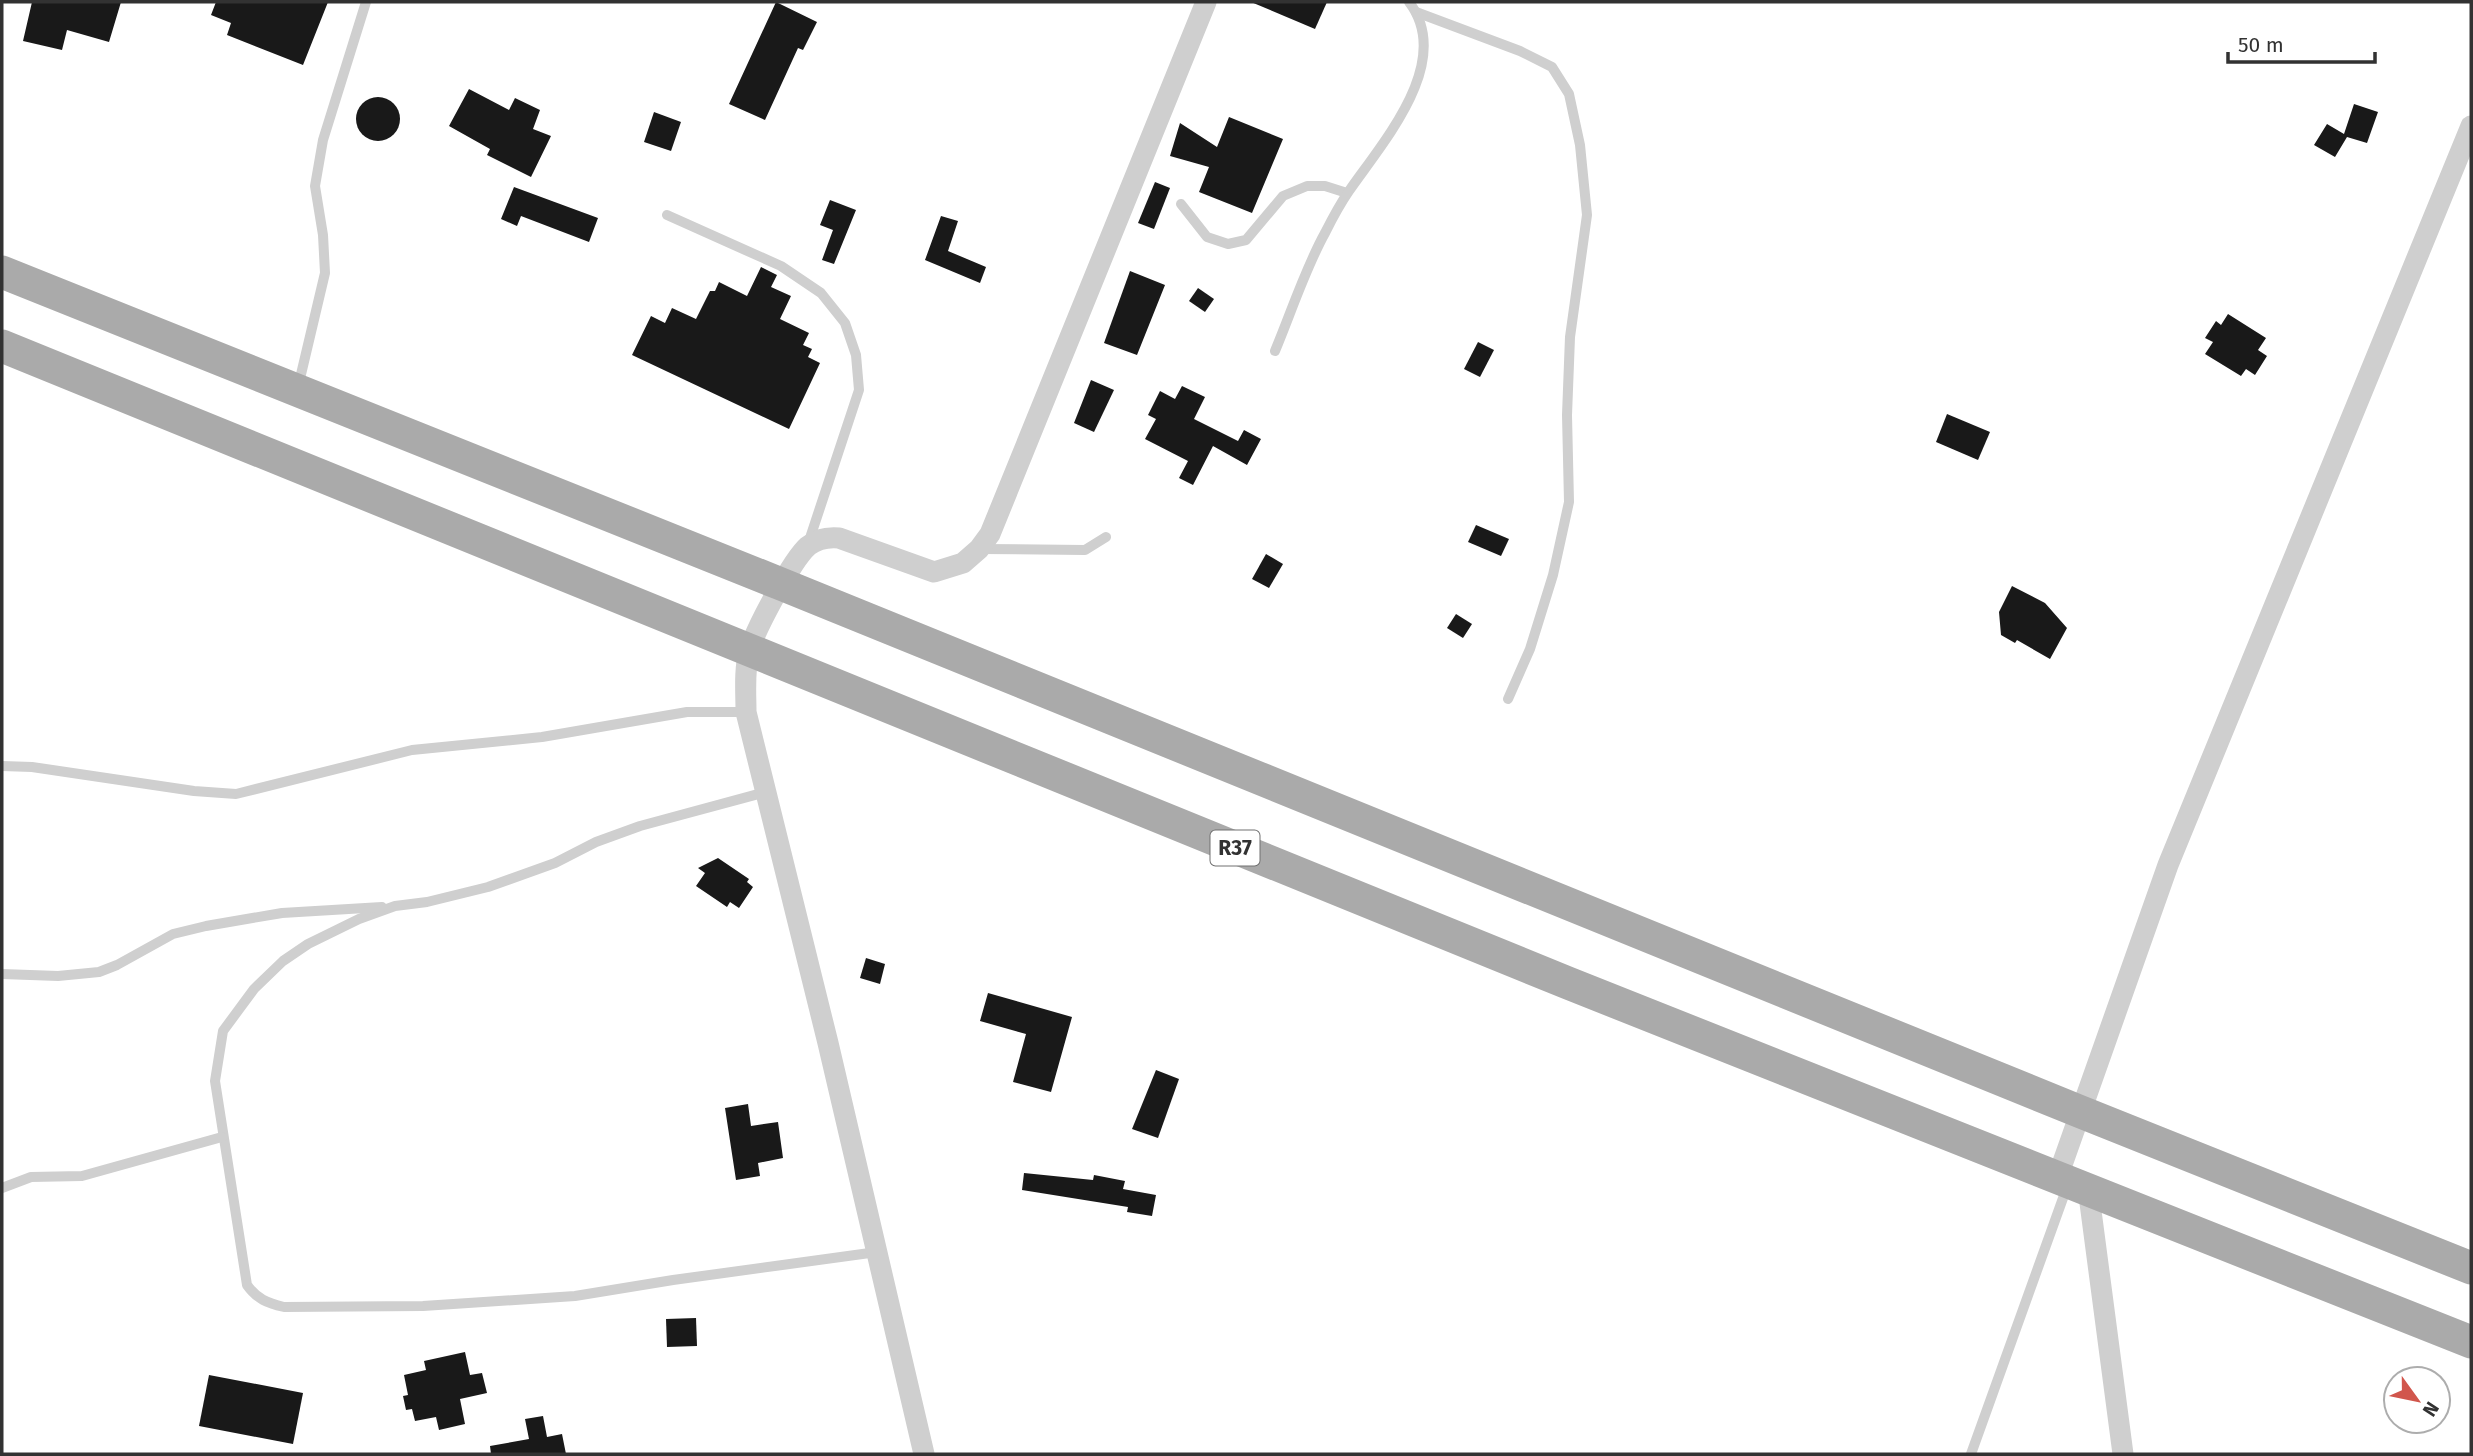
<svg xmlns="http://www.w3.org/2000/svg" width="2473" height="1456" font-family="'Fira Sans',sans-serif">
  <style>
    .building { fill: #191919 }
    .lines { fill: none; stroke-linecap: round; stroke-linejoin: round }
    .lane { stroke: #cfcfcf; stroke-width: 10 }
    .street { stroke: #cfcfcf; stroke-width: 21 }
    .primary { stroke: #aaa; stroke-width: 33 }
    .labels { text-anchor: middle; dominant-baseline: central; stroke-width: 7; stroke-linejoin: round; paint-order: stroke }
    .shield { fill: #fff; stroke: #707070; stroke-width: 2 }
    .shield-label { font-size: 21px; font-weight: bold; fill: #323232 }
  </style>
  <rect width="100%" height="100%" fill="#fff"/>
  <!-- building -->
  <g class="building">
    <path d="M 32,2 L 121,2 L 109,42 L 67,30 L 62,50 L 23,41 Z"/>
    <path d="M 216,2 L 328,2 L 303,65 L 227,35 L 231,23 L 211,15 Z"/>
    <path d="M 776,2 L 817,22 L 803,50 L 798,48 L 765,120 L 729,104 Z"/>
    <path d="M 1251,2 L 1327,2 L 1315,29 Z"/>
    <path d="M 469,89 L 509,110 L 515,98 L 540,110 L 533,129 L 551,136 L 531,177 L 487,155 L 490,149 L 449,126 Z"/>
    <circle cx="378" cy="119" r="22"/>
    <path d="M 2354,104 L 2378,112 L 2367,143 L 2347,137 L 2335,157 L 2314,145 L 2327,124 L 2344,134 Z"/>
    <path d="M 654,112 L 681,122 L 671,151 L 644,142 Z"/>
    <path d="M 1229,117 L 1283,139 L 1252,213 L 1199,192 L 1209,167 L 1170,156 L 1180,123 L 1217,147 Z"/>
    <path d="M 1155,182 L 1170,188 L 1154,229 L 1138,223 Z"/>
    <path d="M 514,187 L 598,218 L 589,242 L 521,216 L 517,226 L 501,219 Z"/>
    <path d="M 830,200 L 856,210 L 834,264 L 822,260 L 833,230 L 820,225 Z"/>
    <path d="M 941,216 L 958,221 L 948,251 L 986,267 L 980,283 L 925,260 Z"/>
    <path d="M 761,267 L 777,275 L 771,287 L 791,296 L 780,319 L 809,333 L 803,345 L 812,349 L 808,357 L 820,363 L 789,429 L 632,355 L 651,316 L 665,323 L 672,308 L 696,319 L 710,291 L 715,291 L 719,282 L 747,296 Z"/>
    <path d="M 1130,271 L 1165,285 L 1137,355 L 1104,343 Z"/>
    <path d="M 1198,288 L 1214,299 L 1205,312 L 1189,301 Z"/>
    <path d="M 2228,314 L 2266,338 L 2258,350 L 2267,356 L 2255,375 L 2246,369 L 2241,376 L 2205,354 L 2213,342 L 2205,338 L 2216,321 L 2221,325 Z"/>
    <path d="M 1478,342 L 1494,350 L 1480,377 L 1464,369 Z"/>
    <path d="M 1091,380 L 1114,390 L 1094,432 L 1074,423 Z"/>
    <path d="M 1182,386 L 1205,397 L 1194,419 L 1238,441 L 1244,430 L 1261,439 L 1247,465 L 1213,446 L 1193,485 L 1179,478 L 1188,461 L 1145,439 L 1156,419 L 1148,415 L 1160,391 L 1175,399 Z"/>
    <path d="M 1947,414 L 1990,432 L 1978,460 L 1936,442 Z"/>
    <path d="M 1476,525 L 1509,539 L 1501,556 L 1468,542 Z"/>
    <path d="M 1266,554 L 1283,564 L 1269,588 L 1252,579 Z"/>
    <path d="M 2012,586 L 2045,603 L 2067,628 L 2050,659 L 2017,640 L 2015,643 L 2001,635 L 1999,612 Z"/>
    <path d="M 1456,614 L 1472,624 L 1463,638 L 1447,628 Z"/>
    <path d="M 718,858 L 749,879 L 747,882 L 753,887 L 739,908 L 730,902 L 727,907 L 696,886 L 705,873 L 698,868 Z"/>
    <path d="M 866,958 L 885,964 L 880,984 L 860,978 Z"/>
    <path d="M 988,993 L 1072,1017 L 1051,1092 L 1013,1082 L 1026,1034 L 980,1021 Z"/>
    <path d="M 1156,1070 L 1179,1079 L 1158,1138 L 1132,1129 Z"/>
    <path d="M 748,1104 L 751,1126 L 778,1122 L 783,1158 L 758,1163 L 760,1176 L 736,1180 L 725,1108 Z"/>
    <path d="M 1024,1173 L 1093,1180 L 1094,1175 L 1125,1181 L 1123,1189 L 1156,1195 L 1152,1216 L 1127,1212 L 1128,1207 L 1022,1190 Z"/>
    <path d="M 696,1318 L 697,1346 L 667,1347 L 666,1319 Z"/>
    <path d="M 465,1352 L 470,1375 L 482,1373 L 487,1393 L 460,1399 L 465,1424 L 439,1430 L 436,1417 L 415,1421 L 412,1409 L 406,1410 L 403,1396 L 408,1395 L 404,1375 L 426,1370 L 424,1361 Z"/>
    <path d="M 209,1375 L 303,1393 L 293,1444 L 199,1426 Z"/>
    <path d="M 543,1416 L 547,1437 L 562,1434 L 566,1454 L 491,1454 L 490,1446 L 529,1439 L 525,1419 Z"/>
  </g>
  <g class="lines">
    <!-- lane -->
    <g class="lane">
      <path d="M 1416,12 L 1520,51 L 1552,67 L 1569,94 L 1580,145 L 1587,215 L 1570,337 L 1567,415 L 1569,502 L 1553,575 L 1530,649 L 1508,699"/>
      <path d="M 1181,204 L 1207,237 L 1228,244 L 1246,240 L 1283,196 L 1307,186 L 1325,186 L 1347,193"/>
      <path d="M 667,215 L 781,266 L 821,293 L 845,323 L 856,355 L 859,390 L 808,544"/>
      <path d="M 1275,351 C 1291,313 1305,269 1325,233 C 1332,219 1340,204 1349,191 C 1382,143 1455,62 1409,2"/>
      <path d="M 298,387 L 325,273 L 323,235 L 315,186 L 323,140 L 366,2"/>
      <path d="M 979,549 L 1085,550 L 1106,537"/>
      <path d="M 2,766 L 32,767 L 194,791 L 236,794 L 412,750 L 542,737 L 687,712 L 746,712"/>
      <path d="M 766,792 L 640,826 L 596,842 L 555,863 L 488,887 L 427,902 L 395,906 L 359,919 L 308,944 L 283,961 L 254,989 L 223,1031 L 215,1081 L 247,1285 C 257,1299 267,1303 284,1307 L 423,1306 L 575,1296 L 673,1280 L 877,1252"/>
      <path d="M 2,974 L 58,976 L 99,972 L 117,965 L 173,934 L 206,926 L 282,913 L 382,907"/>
      <path d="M 2,1188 L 31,1177 L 82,1176 L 222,1137"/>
      <path d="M 1971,1454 L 2067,1187"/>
    </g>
    <!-- street -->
    <g class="street">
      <path d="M 2058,1176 L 2168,865 L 2471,126"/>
      <path d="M 2088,1188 L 2123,1454"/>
      <path d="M 924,1454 L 828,1043 L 746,712 C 746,692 744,671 749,651 C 755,630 792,560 808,546 C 817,539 828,537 839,538 L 934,572 L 963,563 L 979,549 L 990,534 L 1206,2"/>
    </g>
    <!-- primary -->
    <g class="primary">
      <path d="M 2,272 L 781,584 L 2081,1112 L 2471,1268"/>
      <path d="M 2,346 L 1568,983 L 2471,1342"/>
    </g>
  </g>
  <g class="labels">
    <!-- shield labels -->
    <rect class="shield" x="1210.5" y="830.5" width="49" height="35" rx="5"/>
    <g class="shield-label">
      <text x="1235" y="848">R37</text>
    </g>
  </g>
  <!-- border -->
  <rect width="2473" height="1456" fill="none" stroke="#323232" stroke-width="7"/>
  <!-- north arrow -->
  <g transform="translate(2417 1400) rotate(123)"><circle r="33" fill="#ffffff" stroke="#adadad" stroke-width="2"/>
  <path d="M0-5L12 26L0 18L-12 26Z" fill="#d1564c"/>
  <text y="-10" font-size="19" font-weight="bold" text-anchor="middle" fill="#323232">N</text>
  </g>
  <!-- scale -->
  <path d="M2228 52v10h147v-10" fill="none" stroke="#323232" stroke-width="3.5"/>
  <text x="2238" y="52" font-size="21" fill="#323232" stroke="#ffffff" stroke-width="5" paint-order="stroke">50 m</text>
</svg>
